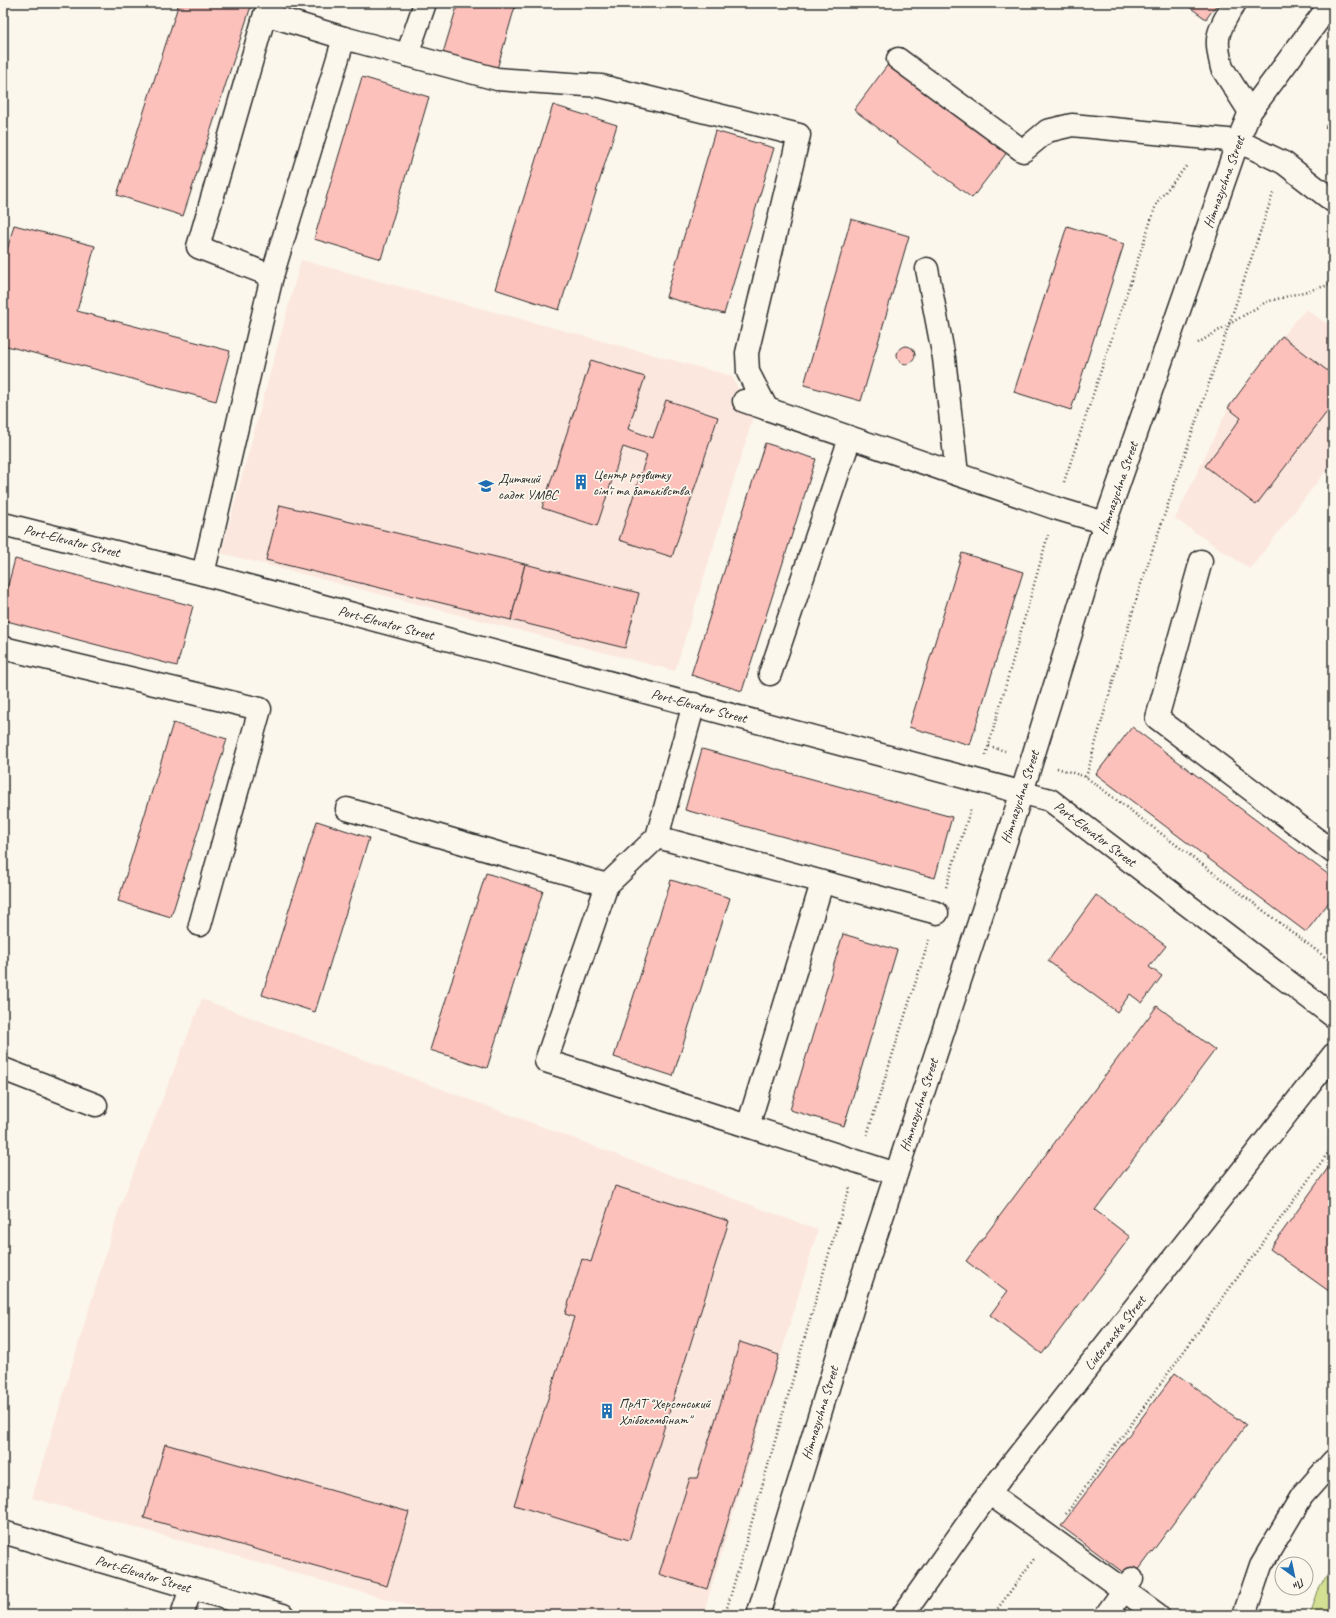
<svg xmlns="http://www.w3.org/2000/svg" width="1336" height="1618" font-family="Caveat,sans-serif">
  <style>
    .built { fill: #fce7de }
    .green { fill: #d3e093; stroke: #7f865f }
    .building { fill: #fdc1bc; stroke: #2b2b2b }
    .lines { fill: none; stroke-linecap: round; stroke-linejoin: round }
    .minor-casing { stroke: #2b2b2b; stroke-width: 25 }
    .path { stroke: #2b2b2b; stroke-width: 2.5; stroke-dasharray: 1 3; stroke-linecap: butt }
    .minor { stroke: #fbf7ec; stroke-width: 22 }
    .labels { text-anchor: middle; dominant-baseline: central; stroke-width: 3.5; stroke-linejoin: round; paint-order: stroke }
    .street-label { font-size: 14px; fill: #2b2b2b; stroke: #fbf7ec }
    .poi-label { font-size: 14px; fill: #2b2b2b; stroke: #fbf7ec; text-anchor: start }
  </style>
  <rect width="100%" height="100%" fill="#fbf7ec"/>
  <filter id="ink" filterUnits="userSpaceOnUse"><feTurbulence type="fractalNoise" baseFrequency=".025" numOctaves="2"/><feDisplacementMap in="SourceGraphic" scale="8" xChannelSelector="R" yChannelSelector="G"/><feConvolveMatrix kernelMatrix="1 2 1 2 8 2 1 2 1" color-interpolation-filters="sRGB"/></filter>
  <g filter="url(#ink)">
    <!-- built -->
    <g class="built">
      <path d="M 301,260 L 732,376 L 753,418 L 675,671 L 221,553 Z"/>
      <path d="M 1306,309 L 1333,328 L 1333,462 L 1250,569 L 1175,519 L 1228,408 L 1282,336 Z"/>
      <path d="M 202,999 L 818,1230 L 703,1615 L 442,1615 L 32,1498 L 119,1209 Z"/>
    </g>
    <!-- green -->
    <path class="green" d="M 1333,1564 L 1333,1615 L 1310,1615 L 1318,1591 Z"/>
    <!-- building -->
    <g class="building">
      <path d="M 179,3 L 252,3 L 183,216 L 117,195 Z"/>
      <path d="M 458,3 L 516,3 L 497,69 L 443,53 Z"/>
      <path d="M 1184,3 L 1218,3 L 1206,19 Z"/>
      <path d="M 889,63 L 1008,151 L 972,198 L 854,110 Z"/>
      <path d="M 362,77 L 429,97 L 381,259 L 314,239 Z"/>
      <path d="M 553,105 L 617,125 L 559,310 L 495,289 Z"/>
      <path d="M 1333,116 L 1333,133 L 1325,127 Z"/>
      <path d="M 715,131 L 774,148 L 724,314 L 666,297 Z"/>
      <path d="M 851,219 L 909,236 L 861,401 L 804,385 Z"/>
      <path d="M 14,225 L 95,246 L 77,311 L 230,351 L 216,401 L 3,345 L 3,265 Z"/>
      <path d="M 1067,226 L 1124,244 L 1071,410 L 1014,392 Z"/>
      <path d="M 1282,336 L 1333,375 L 1333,404 L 1256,505 L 1205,466 L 1241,418 L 1228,408 Z"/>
      <circle cx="906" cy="355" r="9"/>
      <path d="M 591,360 L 645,377 L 628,429 L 653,438 L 666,400 L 718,417 L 672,557 L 619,540 L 647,455 L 623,447 L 597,526 L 542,508 Z"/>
      <path d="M 765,443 L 816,459 L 742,691 L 691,675 Z"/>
      <path d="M 280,505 L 525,564 L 511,620 L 266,560 Z"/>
      <path d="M 962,553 L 1023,572 L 970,745 L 909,727 Z"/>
      <path d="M 15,559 L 193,606 L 177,666 L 3,620 L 3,604 Z"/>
      <path d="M 525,564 L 639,593 L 625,648 L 511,620 Z"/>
      <path d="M 173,723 L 227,739 L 171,917 L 118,901 Z"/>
      <path d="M 1132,727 L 1333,878 L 1333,897 L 1306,932 L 1096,774 Z"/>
      <path d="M 702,749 L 952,817 L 935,878 L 685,810 Z"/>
      <path d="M 317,821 L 369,838 L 315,1012 L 262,995 Z"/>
      <path d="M 486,873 L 543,891 L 487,1068 L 430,1050 Z"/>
      <path d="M 671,880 L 730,898 L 673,1076 L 614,1057 Z"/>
      <path d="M 1096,895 L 1166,946 L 1149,967 L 1162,976 L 1142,1003 L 1130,994 L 1117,1012 L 1048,961 Z"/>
      <path d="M 843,934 L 897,950 L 844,1126 L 790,1110 Z"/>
      <path d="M 1157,1006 L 1215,1050 L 1095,1210 L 1130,1237 L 1042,1354 L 990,1315 L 1007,1292 L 966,1261 Z"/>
      <path d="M 1333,1161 L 1333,1294 L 1270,1249 Z"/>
      <path d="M 615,1186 L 729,1221 L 629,1540 L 514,1505 L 574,1317 L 565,1314 L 582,1259 L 591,1262 Z"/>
      <path d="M 740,1342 L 779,1355 L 707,1589 L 659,1574 L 690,1478 L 697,1478 Z"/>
      <path d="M 1175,1373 L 1246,1425 L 1132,1579 L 1061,1526 Z"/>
      <path d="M 165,1444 L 409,1512 L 387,1586 L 144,1518 Z"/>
    </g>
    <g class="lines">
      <!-- minor casing -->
      <g class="minor-casing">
        <g id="minor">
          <path d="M 1235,3 C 1229,11 1218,30 1218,40 C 1217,49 1220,59 1222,68 L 1250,112"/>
          <path d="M 407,55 L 425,3"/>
          <path d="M 898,59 L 1023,151 L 1047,131 L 1072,125 L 1238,141 L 1284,163 L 1333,201"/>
          <path d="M 927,269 L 944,358 L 957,474"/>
          <path d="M 272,276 L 198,247 L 265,14 L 344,38 L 497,79 L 601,86 L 799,135 L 747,353 L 748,372 L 767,409"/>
          <path d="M 744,401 L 1055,508 L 1105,523"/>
          <path d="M 3,524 L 203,574 L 1050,800 L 1333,1016"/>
          <path d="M 1201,561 L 1157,718 L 1333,852"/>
          <path d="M 203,574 L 272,276 L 344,38"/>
          <path d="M 3,648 L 260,709 L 200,925"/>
          <path d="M 770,674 L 850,438"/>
          <path d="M 694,704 L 657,837 L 607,885 L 546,1061 L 896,1174"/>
          <path d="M 347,809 L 607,885"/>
          <path d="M 657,837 L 937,913"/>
          <path d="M 3,1069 L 96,1105"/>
          <path d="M 748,1126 L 822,883"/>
          <path d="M 989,1493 L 1158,1615"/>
          <path d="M 3,1532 L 283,1615"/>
          <path d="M 182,1615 L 191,1588"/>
          <path d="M 758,1615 L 858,1290 L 1022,792 L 1105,523 L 1238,141 L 1250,112 L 1331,3"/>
          <path d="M 903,1615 L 989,1493 L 1333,1055"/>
          <path d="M 1106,1615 L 1132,1579"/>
          <path d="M 1244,1615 L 1261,1565 L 1302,1496 L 1333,1461"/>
        </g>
      </g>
      <!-- path -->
      <g class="path">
        <path d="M 1198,343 L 1266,302 L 1333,284"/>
        <path d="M 1064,482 L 1157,202 L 1188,164"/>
        <path d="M 989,746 L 1005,751"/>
        <path d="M 986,755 L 1048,535"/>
        <path d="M 1057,768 L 1086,777 L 1333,963"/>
        <path d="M 1086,777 L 1138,593 L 1274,191"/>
        <path d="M 946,887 L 971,808"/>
        <path d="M 867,1135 L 929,940"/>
        <path d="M 1066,1514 L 1333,1146"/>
        <path d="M 725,1615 L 834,1236 L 850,1187"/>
        <path d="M 993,1615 L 1034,1559"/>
      </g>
      <!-- minor -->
      <use href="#minor" class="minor"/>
    </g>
  </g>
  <!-- icons -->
  <defs>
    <g id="building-bare" transform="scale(1.2)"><path d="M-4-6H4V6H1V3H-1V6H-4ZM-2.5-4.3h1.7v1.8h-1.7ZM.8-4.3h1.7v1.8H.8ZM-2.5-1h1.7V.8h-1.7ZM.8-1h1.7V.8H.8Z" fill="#1f6fb2" stroke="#fbf7ec" stroke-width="2.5" paint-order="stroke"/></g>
    <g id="school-bare" transform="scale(1.2)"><path d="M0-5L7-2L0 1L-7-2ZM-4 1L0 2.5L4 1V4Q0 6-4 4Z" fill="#1f6fb2" stroke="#fbf7ec" stroke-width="2.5" paint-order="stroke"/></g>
  </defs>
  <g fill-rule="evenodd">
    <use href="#building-bare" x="581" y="482"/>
    <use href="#school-bare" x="486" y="486"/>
    <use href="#building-bare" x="607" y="1411"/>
  </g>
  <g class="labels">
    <!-- street labels -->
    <g class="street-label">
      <text transform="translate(1224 182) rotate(-70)">Himnazychna Street</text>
      <text transform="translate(1118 488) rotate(-71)">Himnazychna Street</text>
      <text transform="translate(72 541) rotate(14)">Port-Elevator Street</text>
      <text transform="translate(386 623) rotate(15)">Port-Elevator Street</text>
      <text transform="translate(699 706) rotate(15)">Port-Elevator Street</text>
      <text transform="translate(1020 797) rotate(-72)">Himnazychna Street</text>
      <text transform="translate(1095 834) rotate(37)">Port-Elevator Street</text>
      <text transform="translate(919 1105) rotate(-72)">Himnazychna Street</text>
      <text transform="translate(1115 1333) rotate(-52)">Liuteranska Street</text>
      <text transform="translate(820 1413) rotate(-73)">Himnazychna Street</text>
      <text transform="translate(143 1574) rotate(17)">Port-Elevator Street</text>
    </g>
    <!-- poi labels -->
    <g class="poi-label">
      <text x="593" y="474">Центр розвитку<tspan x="593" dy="16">сім'ї та батьківства</tspan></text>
      <text x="498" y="478">Дитячий<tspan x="498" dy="16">садок УМВС</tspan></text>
      <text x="619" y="1403">ПрАТ "Херсонський<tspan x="619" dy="16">Хлібокомбінат"</tspan></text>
    </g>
  </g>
  <!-- margin -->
  <rect width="1336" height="1618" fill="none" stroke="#fbf7ec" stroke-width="16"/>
  <rect x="8" y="8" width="1320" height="1602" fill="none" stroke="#2b2b2b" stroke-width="1.5" filter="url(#ink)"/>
  <!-- north arrow -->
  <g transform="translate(1294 1576) rotate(147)"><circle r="19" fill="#fbf7ec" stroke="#a8a59f"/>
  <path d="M0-3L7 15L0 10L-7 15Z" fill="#1f6fb2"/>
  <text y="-6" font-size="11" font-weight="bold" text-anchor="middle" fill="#2b2b2b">Пн</text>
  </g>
</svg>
